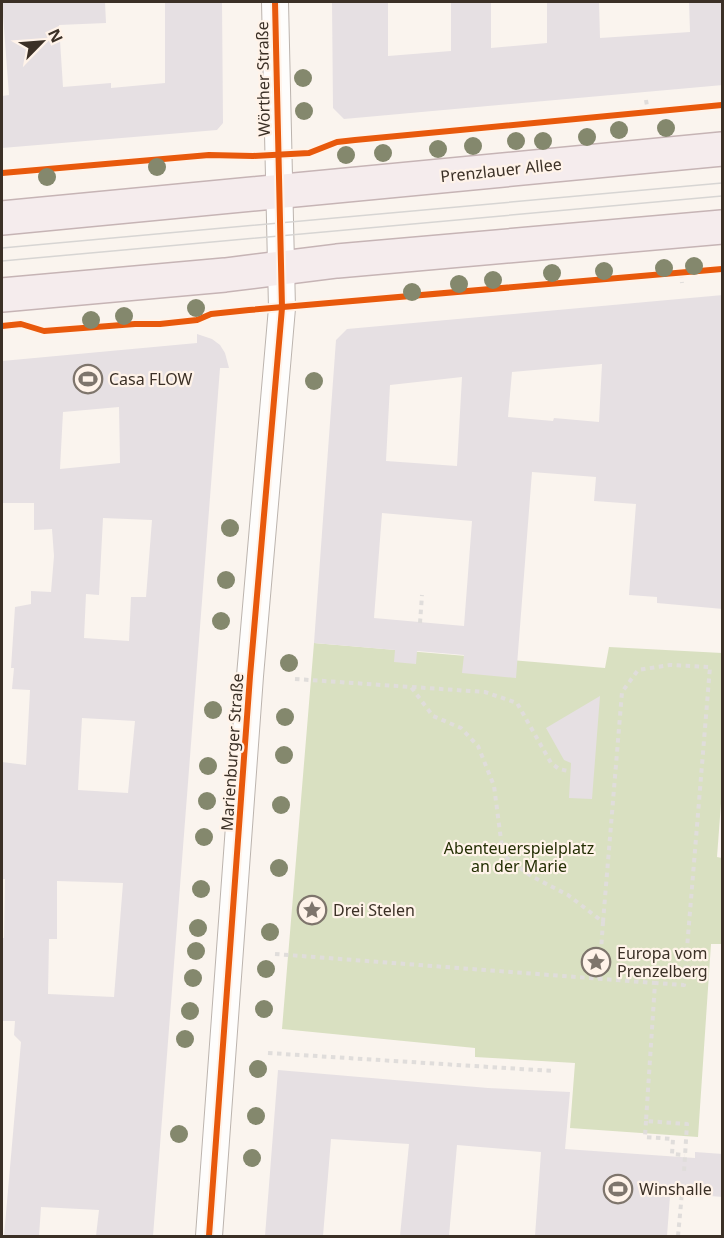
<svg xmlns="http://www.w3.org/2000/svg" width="724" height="1238" font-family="'Noto Sans',sans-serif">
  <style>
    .green { fill: #d9e0c1 }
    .building { fill: #e6e0e3; fill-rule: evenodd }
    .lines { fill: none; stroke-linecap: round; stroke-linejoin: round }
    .minor-casing { stroke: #bcb4ae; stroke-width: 28 }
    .primary-casing { stroke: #c6b4b5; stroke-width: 36 }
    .path { stroke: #e0dddb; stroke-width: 4; stroke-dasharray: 4.5 4.5; stroke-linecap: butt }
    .minor { stroke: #fefdfc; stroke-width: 26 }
    .primary { stroke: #f5eced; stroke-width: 33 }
    .tram { stroke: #d7d5d3; stroke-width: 1.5 }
    .cycleway-casing { stroke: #fff3e9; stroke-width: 10 }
    .cycleway { stroke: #e8590c; stroke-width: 6 }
    .tree { fill: #84886d }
    .labels { text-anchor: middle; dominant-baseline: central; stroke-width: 4.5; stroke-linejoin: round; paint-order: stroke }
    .street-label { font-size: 16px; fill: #3b3026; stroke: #fff3e9 }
    .poi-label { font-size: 16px; fill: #3b3026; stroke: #fff3e9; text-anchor: start }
    .park-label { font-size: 16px; fill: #242f04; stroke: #fff3e9 }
  </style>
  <rect width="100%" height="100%" fill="#faf4ee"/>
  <!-- green -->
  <path class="green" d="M 314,643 L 605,668 L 609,647 L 722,653 L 722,790 L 717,857 L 722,858 L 722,944 L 711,944 L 698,1137 L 570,1128 L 575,1063 L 475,1057 L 475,1048 L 282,1029 Z"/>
  <!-- building -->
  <g class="building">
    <path d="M 2,2 L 105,2 L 106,23 L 59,25 L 63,87 L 111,83 L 111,88 L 165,83 L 165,2 L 222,2 L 223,123 L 217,130 L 2,148 L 2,96 L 9,95 Z"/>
    <path d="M 332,2 L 388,2 L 388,56 L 451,51 L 451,2 L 491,2 L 491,48 L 547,43 L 547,3 L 549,2 L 599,2 L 600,38 L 690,32 L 689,2 L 723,2 L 723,85 L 344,119 L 333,108 Z"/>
    <path d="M 723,295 L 723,609 L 657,603 L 657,597 L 629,595 L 636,504 L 594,501 L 596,477 L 532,472 L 516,678 L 462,673 L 464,655 L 417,651 L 416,664 L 394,662 L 395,650 L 314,643 L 336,340 L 347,329 ZM 602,364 L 599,422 L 554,418 L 553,421 L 508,417 L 512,372 ZM 462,377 L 457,466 L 386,461 L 390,385 ZM 382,513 L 472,521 L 464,626 L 374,618 Z"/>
    <path d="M 197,334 L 212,339 L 220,345 L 225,353 L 229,368 L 220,368 L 153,1236 L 96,1236 L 99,1210 L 41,1207 L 39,1236 L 4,1236 L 21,1042 L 14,1035 L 15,1021 L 2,1021 L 2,938 L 4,938 L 5,879 L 2,879 L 2,762 L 26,765 L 30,690 L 12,689 L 14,668 L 11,668 L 15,607 L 31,604 L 31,591 L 51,592 L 54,556 L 52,529 L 34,530 L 34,503 L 2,503 L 2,361 L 197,343 ZM 119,407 L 120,463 L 60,469 L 63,412 ZM 103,518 L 152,520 L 146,597 L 131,597 L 129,641 L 84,638 L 86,594 L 99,595 ZM 82,718 L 135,721 L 128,793 L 78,790 ZM 57,881 L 123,883 L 114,997 L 48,994 L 49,939 L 57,939 Z"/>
    <path d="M 600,696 L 592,799 L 569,798 L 571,763 L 564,760 L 546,728 Z"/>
    <path d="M 278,1070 L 488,1088 L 570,1092 L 565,1149 L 695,1158 L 695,1152 L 723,1154 L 723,1197 L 674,1193 L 673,1196 L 670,1196 L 667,1236 L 535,1236 L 541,1152 L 457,1145 L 449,1236 L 400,1236 L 409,1144 L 331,1139 L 323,1236 L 265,1236 Z"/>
  </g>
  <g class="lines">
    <!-- minor casing -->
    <g class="minor-casing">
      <path id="minor" d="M 209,1236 L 250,676 L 282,308 L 275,2"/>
    </g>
    <!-- primary casing -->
    <g class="primary-casing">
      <g id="primary">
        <path d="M 2,218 L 722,149"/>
        <path d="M 2,295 L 225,275 L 337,261 L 722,227"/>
      </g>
    </g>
    <!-- path -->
    <g class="path">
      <path d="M 646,100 L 648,112"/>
      <path d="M 681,273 L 682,283"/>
      <path d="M 420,623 L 422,595"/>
      <path d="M 295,679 L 411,687 L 433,716 L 461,728 L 478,746 L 494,786 L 503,855 L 531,876 L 568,895 L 603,922 L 599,979"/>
      <path d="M 412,687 L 485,692 L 517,703 L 551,763 L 559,769 L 568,771"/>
      <path d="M 603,922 L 622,692 L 638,670 L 670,665 L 710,667 L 684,985 L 655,983"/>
      <path d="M 275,954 L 655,983 L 646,1121 L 687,1124 L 684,1172"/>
      <path d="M 268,1053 L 553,1071"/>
      <path d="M 646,1121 L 645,1137 L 673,1139 L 672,1154 L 685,1155"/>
      <path d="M 678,1236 L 683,1182"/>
    </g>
    <!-- minor -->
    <use href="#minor" class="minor"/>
    <!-- primary -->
    <use href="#primary" class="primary"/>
    <!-- tram -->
    <g class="tram">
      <path d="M 2,248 L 722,183"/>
      <path d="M 2,261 L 722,196"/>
    </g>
    <!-- cycleway casing -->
    <g class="cycleway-casing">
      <g id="cycleway">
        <path d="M 2,173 L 209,155 L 253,156 L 309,153 L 337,142 L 355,140 L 722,105"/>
        <path d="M 2,326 L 21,324 L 44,331 L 135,324 L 160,324 L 197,320 L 211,314 L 249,310 L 722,269"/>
        <path d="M 209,1236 L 250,676 L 282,308 L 275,2"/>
      </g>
    </g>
    <!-- cycleway -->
    <use href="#cycleway" class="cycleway"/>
  </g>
  <!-- trees -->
  <g class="tree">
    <circle cx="303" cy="78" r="9"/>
    <circle cx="304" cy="111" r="9"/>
    <circle cx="666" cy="128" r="9"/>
    <circle cx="619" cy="130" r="9"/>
    <circle cx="587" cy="137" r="9"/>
    <circle cx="516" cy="141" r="9"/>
    <circle cx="543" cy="141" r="9"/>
    <circle cx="473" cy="146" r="9"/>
    <circle cx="438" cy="149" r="9"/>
    <circle cx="383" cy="153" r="9"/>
    <circle cx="346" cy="155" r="9"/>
    <circle cx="157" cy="167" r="9"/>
    <circle cx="47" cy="177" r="9"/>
    <circle cx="694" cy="266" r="9"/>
    <circle cx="664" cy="268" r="9"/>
    <circle cx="604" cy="271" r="9"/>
    <circle cx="552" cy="273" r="9"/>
    <circle cx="493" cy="280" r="9"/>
    <circle cx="459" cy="284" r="9"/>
    <circle cx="412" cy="292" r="9"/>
    <circle cx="196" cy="308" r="9"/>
    <circle cx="124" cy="316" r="9"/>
    <circle cx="91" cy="320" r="9"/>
    <circle cx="314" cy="381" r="9"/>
    <circle cx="230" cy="528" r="9"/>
    <circle cx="226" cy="580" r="9"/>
    <circle cx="221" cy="621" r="9"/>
    <circle cx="289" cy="663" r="9"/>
    <circle cx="213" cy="710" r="9"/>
    <circle cx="285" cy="717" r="9"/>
    <circle cx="284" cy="755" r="9"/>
    <circle cx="208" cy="766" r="9"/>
    <circle cx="207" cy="801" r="9"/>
    <circle cx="281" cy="805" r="9"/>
    <circle cx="204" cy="837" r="9"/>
    <circle cx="279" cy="868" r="9"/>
    <circle cx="201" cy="889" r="9"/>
    <circle cx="198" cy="928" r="9"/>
    <circle cx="270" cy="932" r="9"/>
    <circle cx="196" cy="951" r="9"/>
    <circle cx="266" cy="969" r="9"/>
    <circle cx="193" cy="978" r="9"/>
    <circle cx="264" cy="1009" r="9"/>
    <circle cx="190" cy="1011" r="9"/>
    <circle cx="185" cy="1039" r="9"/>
    <circle cx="258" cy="1069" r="9"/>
    <circle cx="256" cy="1116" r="9"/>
    <circle cx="179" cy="1134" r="9"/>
    <circle cx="252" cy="1158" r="9"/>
  </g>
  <!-- icons -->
  <defs>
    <g id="stadium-ring" transform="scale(1.5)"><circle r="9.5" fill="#fff3e9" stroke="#7e756c" stroke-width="1.5"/><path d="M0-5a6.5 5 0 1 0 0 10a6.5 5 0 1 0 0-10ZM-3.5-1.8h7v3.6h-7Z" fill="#7e756c"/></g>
    <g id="sight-ring" transform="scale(1.5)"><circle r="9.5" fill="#fff3e9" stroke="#7e756c" stroke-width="1.5"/><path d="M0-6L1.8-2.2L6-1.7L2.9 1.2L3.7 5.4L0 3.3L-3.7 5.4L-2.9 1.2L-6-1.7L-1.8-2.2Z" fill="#7e756c"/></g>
  </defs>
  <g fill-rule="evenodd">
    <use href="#stadium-ring" x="88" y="379"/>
    <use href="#sight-ring" x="312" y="910"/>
    <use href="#sight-ring" x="596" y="962"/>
    <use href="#stadium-ring" x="618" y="1189"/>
  </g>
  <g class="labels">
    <!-- street labels -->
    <g class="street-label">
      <text transform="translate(263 79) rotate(-91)">Wörther Straße</text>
      <text transform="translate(501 170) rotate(-6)">Prenzlauer Allee</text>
      <text transform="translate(232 752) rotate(-86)">Marienburger Straße</text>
    </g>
    <!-- poi labels -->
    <g class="poi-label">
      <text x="109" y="379">Casa FLOW</text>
      <text x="333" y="910">Drei Stelen</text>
      <text x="617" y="953">Europa vom<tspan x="617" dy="18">Prenzelberg</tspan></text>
      <text x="639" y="1189">Winshalle</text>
    </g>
    <!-- park labels -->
    <g class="park-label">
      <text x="519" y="848">Abenteuerspielplatz<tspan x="519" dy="18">an der Marie</tspan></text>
    </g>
  </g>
  <!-- border -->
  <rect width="724" height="1238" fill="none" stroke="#3b3026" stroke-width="6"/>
  <!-- north arrow -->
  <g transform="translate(42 42) rotate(65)" stroke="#fff3e9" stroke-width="4.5" paint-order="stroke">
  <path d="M0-4.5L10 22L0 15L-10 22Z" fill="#3b3026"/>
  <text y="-9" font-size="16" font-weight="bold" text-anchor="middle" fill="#3b3026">N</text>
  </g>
</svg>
